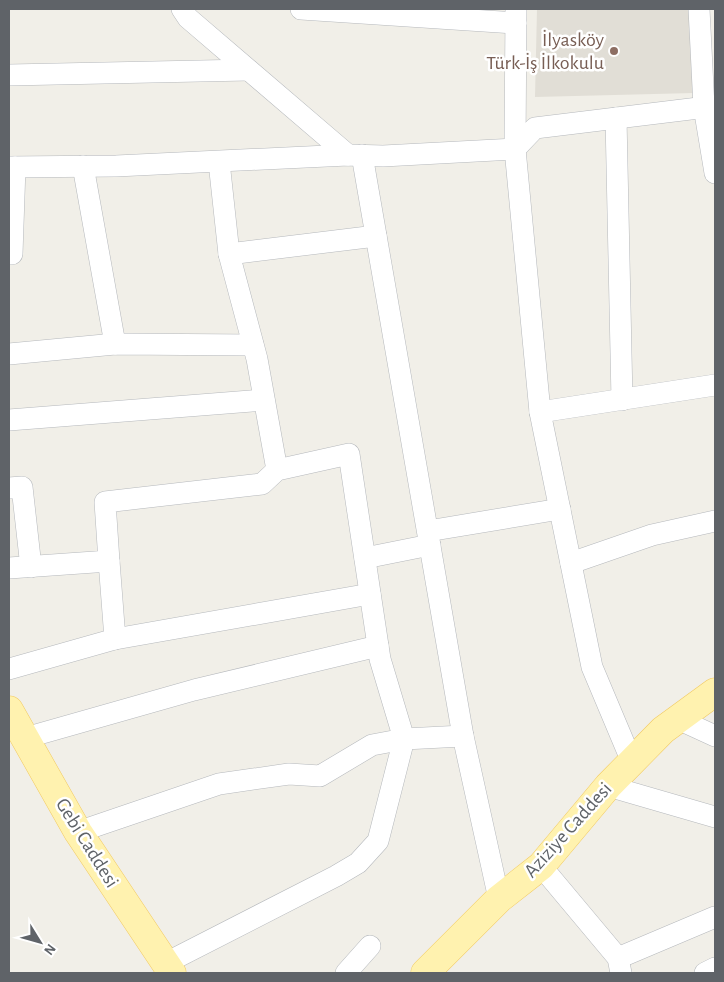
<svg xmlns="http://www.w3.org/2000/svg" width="724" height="982" font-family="'Alegreya Sans',sans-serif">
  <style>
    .education { fill: #e1ded6 }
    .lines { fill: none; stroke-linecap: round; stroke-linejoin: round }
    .minor-casing { stroke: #b5b8bc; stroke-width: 22 }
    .major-casing { stroke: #f2c960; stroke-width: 29 }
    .minor { stroke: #fff; stroke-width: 21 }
    .major { stroke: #fff2af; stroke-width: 28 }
    .education-dot { fill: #8d6e63; stroke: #fff; stroke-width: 2 }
    .labels { text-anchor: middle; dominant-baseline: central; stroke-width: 5; stroke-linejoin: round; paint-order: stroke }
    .education-label { font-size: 20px; fill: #785e54; stroke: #fff; text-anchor: end }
    .street-label { font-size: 20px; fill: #5f6368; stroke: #fff }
  </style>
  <rect width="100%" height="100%" fill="#f1efe8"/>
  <!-- education -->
  <path class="education" d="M 537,9 L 691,9 L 694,93 L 535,97 Z"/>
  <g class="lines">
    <!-- minor casing -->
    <g class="minor-casing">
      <g id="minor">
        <path d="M 182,9 L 188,18 L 348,155"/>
        <path d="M 301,9 L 516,23"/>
        <path d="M 516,9 L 515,149 L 540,412 L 592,667 L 632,762"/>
        <path d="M 699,9 L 704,107 L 715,173"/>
        <path d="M 9,75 L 248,70"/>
        <path d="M 616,118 L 622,400"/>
        <path d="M 362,155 L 463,736 L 499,899"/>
        <path d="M 219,162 L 229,254 L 257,359 L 277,470"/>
        <path d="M 83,166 L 115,344"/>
        <path d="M 9,167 L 116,166 L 348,155 L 383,156 L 515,149 L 535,128 L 715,106"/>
        <path d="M 9,254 L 12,254 L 15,167"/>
        <path d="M 229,254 L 376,236"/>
        <path d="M 9,354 L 115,344 L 253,345"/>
        <path d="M 540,412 L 715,385"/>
        <path d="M 9,420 L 264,400"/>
        <path d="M 9,488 L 22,487 L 31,567"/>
        <path d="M 428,531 L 560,509"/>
        <path d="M 365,558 L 430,545"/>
        <path d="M 571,563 L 652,535 L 715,521"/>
        <path d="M 9,568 L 109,561 L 105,502 L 262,484 L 277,470 L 349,454 L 380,659 L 404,739 L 378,841 L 358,863 L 336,876 L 164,964"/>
        <path d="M 115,639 L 370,594"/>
        <path d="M 9,669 L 115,639 L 109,561"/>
        <path d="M 678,719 L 715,736"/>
        <path d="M 25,738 L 194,690 L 378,646"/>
        <path d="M 608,786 L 715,817"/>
        <path d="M 78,832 L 219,784 L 289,774 L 320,776 L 372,745 L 404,739 L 463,736"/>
        <path d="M 541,866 L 618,958 L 621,973"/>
        <path d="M 618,958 L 715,917"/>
        <path d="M 346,973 L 370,946"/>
        <path d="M 705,973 L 715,968"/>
      </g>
    </g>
    <!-- major casing -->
    <g class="major-casing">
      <g id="major">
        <path d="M 9,710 L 78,832 L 172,973"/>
        <path d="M 425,973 L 499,899 L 541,866 L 608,786 L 663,730 L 715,692"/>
      </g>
    </g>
    <!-- minor -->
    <use href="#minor" class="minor"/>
    <!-- major -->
    <use href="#major" class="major"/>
  </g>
  <!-- markers -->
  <circle class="education-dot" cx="614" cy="51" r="5"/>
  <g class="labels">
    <!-- education labels -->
    <g class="education-label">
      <text x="604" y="40">İlyasköy<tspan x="604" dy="23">Türk-İş İlkokulu</tspan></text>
    </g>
    <!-- street labels -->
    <g class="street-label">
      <text transform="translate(568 830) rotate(-48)">Aziziye Caddesi</text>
      <text transform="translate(87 843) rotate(58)">Gebi Caddesi</text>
    </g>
  </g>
  <!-- border -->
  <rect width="724" height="982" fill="none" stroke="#5f6368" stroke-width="20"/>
  <!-- north arrow -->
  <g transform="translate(40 942) rotate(127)" stroke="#ffffff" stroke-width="4" paint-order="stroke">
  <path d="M0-4L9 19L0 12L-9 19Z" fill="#5f6368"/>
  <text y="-8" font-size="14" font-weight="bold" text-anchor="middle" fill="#5f6368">N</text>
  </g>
</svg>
